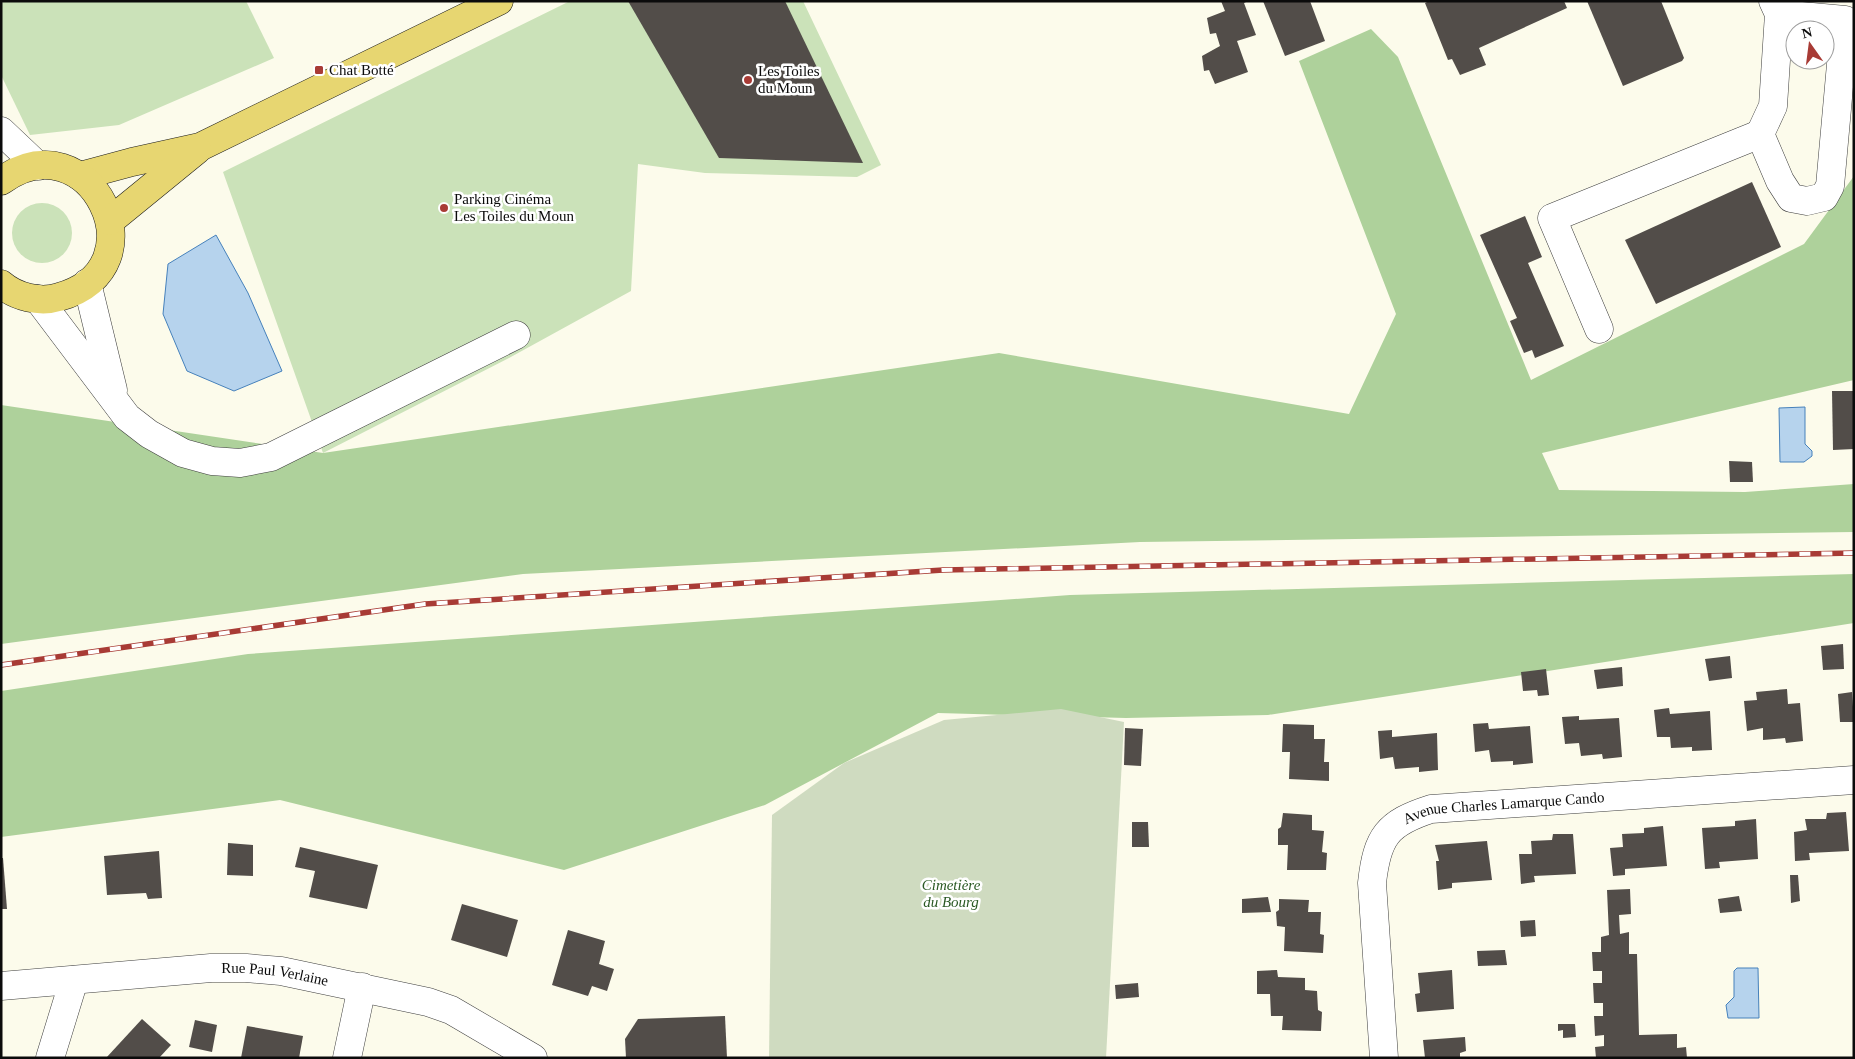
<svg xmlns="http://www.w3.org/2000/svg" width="1855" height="1059" font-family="Georgia,serif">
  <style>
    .green { fill: #cbe2b9 }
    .forest { fill: #aed19b }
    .cemetery { fill: #cfdbc0 }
    .water { fill: #b6d3ed; stroke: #4681bb }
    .building { fill: #524d49 }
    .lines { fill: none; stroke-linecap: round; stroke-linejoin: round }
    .minor-casing { stroke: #3e3e3e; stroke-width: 29 }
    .major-casing { stroke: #1c1c1c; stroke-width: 29 }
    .minor { stroke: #fff; stroke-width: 28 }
    .major { stroke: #e7d671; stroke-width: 28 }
    .rail-casing { stroke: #a83b35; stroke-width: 5.5 }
    .rail { stroke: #fff; stroke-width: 4; stroke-dasharray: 11; stroke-linecap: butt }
    .poi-dot { fill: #a83b35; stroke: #fff; stroke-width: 2 }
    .labels { text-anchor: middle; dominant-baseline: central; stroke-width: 5; stroke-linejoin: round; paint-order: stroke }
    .poi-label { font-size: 15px; fill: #0b0b0b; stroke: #fff; text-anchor: start }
    .street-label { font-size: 15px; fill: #0b0b0b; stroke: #fff }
    .park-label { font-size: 15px; font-style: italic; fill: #2a5924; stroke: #fff }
  </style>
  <rect width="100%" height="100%" fill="#fcfbeb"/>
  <!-- green -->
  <g class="green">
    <path d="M 4,1 L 246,1 L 274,58 L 119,125 L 30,135 L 1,75 L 1,4 Z"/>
    <path d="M 570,1 L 803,1 L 881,165 L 857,177 L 705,173 L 638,164 L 631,291 L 509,358 L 323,453 L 223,172 Z"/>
    <circle cx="42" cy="233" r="30"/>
  </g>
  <!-- forest -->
  <g class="forest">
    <path d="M 1371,29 L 1398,57 L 1531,380 L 1804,244 L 1854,176 L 1854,380 L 1542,453 L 1559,490 L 1745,492 L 1854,484 L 1854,532 L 1140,542 L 523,574 L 1,644 L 1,405 L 323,453 L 999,353 L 1349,414 L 1396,314 L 1299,61 Z"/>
    <path d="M 1854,574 L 1854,623 L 1268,715 L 1126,718 L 938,713 L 765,805 L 564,870 L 280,800 L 1,837 L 1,691 L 248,654 L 1070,595 Z"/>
  </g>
  <!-- cemetery -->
  <path class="cemetery" d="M 1061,709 L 1124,722 L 1106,1058 L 769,1058 L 772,815 L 844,763 L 944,720 Z"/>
  <!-- water -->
  <g class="water">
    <path d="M 216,235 L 248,293 L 282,371 L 234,391 L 187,371 L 163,314 L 168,264 Z"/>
    <path d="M 1805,407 L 1805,444 L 1812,451 L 1812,456 L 1804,462 L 1780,462 L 1779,408 Z"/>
    <path d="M 1737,968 L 1758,968 L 1759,1018 L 1728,1018 L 1726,1005 L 1734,997 L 1734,971 Z"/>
  </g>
  <!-- building -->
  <g class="building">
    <path d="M 628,1 L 785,1 L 863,163 L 719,158 Z"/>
    <path d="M 1221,1 L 1248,1 L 1244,3 L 1256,35 L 1237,41 L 1248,72 L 1215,84 L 1209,70 L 1204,71 L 1202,56 L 1220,46 L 1216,33 L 1210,34 L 1207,18 L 1225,11 Z"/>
    <path d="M 1263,1 L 1310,1 L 1325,41 L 1285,56 Z"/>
    <path d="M 1429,1 L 1564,1 L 1567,8 L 1479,48 L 1486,65 L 1460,75 L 1452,59 L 1448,60 L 1425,3 Z"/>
    <path d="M 1587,1 L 1661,1 L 1684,58 L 1682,61 L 1623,86 Z"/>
    <path d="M 1752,182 L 1781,247 L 1656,304 L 1625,240 Z"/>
    <path d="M 1525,216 L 1542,257 L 1528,263 L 1564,346 L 1535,358 L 1532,350 L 1524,353 L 1510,321 L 1517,318 L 1480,235 Z"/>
    <path d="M 1832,391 L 1854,391 L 1854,449 L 1833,450 Z"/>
    <path d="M 1729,461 L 1752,462 L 1753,482 L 1730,482 Z"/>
    <path d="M 1843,644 L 1844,669 L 1823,670 L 1821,646 Z"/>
    <path d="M 1730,656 L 1732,678 L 1709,681 L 1705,659 Z"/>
    <path d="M 1622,667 L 1623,686 L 1597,689 L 1594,670 Z"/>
    <path d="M 1546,669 L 1549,695 L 1538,696 L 1537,690 L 1523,691 L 1521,672 Z"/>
    <path d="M 1787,689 L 1788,704 L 1800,703 L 1803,741 L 1786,743 L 1785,738 L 1763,740 L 1763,728 L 1747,731 L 1744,701 L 1757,700 L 1756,692 Z"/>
    <path d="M 1852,692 L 1854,722 L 1840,722 L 1838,694 Z"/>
    <path d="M 1669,708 L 1670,714 L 1710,711 L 1712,750 L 1692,751 L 1692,747 L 1671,748 L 1670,737 L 1657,737 L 1654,710 Z"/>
    <path d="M 1579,716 L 1579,720 L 1619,718 L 1622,757 L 1603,759 L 1602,754 L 1581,756 L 1579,743 L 1565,744 L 1562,717 Z"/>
    <path d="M 1488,723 L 1489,729 L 1530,726 L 1533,763 L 1513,765 L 1513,761 L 1491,762 L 1489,750 L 1475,752 L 1473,724 Z"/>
    <path d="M 1283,724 L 1314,725 L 1314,739 L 1325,739 L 1324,762 L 1329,762 L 1329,781 L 1289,779 L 1290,752 L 1282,752 Z"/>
    <path d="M 1125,728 L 1143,729 L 1141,766 L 1124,765 Z"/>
    <path d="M 1392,730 L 1392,737 L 1437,733 L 1438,770 L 1419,772 L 1419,767 L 1395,769 L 1393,757 L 1380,759 L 1378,731 Z"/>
    <path d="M 1846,812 L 1849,851 L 1809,853 L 1810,860 L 1795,861 L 1794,832 L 1807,830 L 1805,819 L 1826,819 L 1827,813 Z"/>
    <path d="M 1283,813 L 1312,815 L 1312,830 L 1324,831 L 1322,852 L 1327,853 L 1326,870 L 1287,870 L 1288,845 L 1278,845 L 1278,829 L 1281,827 Z"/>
    <path d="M 1756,819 L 1758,859 L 1719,862 L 1720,868 L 1705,869 L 1702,828 L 1735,826 L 1735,821 Z"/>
    <path d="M 1132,822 L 1148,822 L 1149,847 L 1132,847 Z"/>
    <path d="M 1663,826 L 1667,866 L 1625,869 L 1625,875 L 1613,876 L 1610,848 L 1623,847 L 1622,834 L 1644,833 L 1644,828 Z"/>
    <path d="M 1553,834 L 1573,834 L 1576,874 L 1534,876 L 1535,882 L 1521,884 L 1519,854 L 1532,854 L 1531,841 L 1552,840 Z"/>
    <path d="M 1487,841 L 1492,880 L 1452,883 L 1452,888 L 1438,890 L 1436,861 L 1439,861 L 1435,845 Z"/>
    <path d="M 228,843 L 253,845 L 253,876 L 227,875 Z"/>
    <path d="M 300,847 L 378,865 L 367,909 L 309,897 L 315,871 L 295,867 Z"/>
    <path d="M 159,851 L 162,898 L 148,899 L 146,893 L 107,895 L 104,856 Z"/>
    <path d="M 1,858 L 3,858 L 7,909 L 1,909 Z"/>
    <path d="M 1790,875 L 1798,875 L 1800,901 L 1791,903 Z"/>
    <path d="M 1630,889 L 1631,914 L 1619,915 L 1620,934 L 1629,932 L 1629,954 L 1637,954 L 1639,1035 L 1677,1034 L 1677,1048 L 1686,1047 L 1687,1058 L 1596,1058 L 1595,1047 L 1604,1046 L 1604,1035 L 1595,1036 L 1594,1016 L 1603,1016 L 1603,1003 L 1594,1003 L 1593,983 L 1602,983 L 1602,971 L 1593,971 L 1592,952 L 1601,952 L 1601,937 L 1609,935 L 1607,890 Z"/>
    <path d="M 1739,896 L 1742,911 L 1720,913 L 1718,899 Z"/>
    <path d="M 1268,897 L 1271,912 L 1242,913 L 1242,899 Z"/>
    <path d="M 1279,899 L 1309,900 L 1308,912 L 1321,912 L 1320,934 L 1324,935 L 1323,953 L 1284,951 L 1285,927 L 1277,926 L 1276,912 L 1279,910 Z"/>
    <path d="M 462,904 L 518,920 L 507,957 L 451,940 Z"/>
    <path d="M 1535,920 L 1536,936 L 1521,937 L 1520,921 Z"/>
    <path d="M 568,930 L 605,941 L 599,964 L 614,969 L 607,991 L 592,986 L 588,996 L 552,985 Z"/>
    <path d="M 1505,950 L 1507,965 L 1478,966 L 1477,951 Z"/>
    <path d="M 1277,970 L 1278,977 L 1305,978 L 1305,990 L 1317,991 L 1318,1010 L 1322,1012 L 1321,1031 L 1282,1030 L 1283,1016 L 1271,1016 L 1270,994 L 1257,994 L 1257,971 Z"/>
    <path d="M 1452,970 L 1454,1009 L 1417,1012 L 1415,994 L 1420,993 L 1418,973 Z"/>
    <path d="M 1138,983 L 1139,997 L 1116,999 L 1115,985 Z"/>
    <path d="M 725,1016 L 727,1058 L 626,1058 L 625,1039 L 638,1019 Z"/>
    <path d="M 142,1019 L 171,1045 L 159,1058 L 106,1058 Z"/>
    <path d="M 195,1020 L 217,1025 L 212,1052 L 189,1047 Z"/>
    <path d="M 1558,1024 L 1575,1024 L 1576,1037 L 1563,1038 L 1563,1030 L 1558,1031 Z"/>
    <path d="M 247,1026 L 303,1036 L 299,1058 L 241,1058 Z"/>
    <path d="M 1465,1037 L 1466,1051 L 1460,1053 L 1460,1058 L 1425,1058 L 1423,1040 Z"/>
  </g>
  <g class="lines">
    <!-- minor casing -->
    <g class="minor-casing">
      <g id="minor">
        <path d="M 1773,1 L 1779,14 L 1773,106 L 1760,134 L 1780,181 L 1791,198 L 1807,201 L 1824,197 L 1830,186 L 1845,20 L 1779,14"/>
        <path d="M 1,131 L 38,166"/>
        <path d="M 87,283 L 113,390"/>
        <path d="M 38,299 L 127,417 L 149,434 L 183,453 L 212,461 L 240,463 L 271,457 L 516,335"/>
        <path d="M 1599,329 L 1552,218 L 1760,134"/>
        <path id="s1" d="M 1,986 L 211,968 L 246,968 L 281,971 L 428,1002 L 451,1010 L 533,1058"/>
        <path d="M 50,1058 L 74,980"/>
        <path d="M 347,1058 L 362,987"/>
        <path id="s2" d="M 1384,1058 L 1372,883 C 1377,837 1387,823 1431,809 L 1854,780"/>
      </g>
    </g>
    <!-- major casing -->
    <g class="major-casing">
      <g id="major">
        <path d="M 80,176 L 132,162 L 200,147 L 499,1"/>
        <path d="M 1,181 C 89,116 165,268 59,297 C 40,303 16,297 1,284"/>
        <path d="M 110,221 L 197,150"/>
      </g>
    </g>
    <!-- minor -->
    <use href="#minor" class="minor"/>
    <!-- major -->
    <use href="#major" class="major"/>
    <!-- rail casing -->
    <g class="rail-casing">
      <path id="rail" d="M 1,665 L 425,604 L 943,570 L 1854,553"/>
    </g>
    <!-- rail -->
    <use href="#rail" class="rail"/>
  </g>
  <!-- markers -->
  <g class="poi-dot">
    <rect x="314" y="65" width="10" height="10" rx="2.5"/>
    <circle cx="748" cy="80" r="5"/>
    <circle cx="444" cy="208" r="5"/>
  </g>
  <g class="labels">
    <!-- poi labels -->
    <g class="poi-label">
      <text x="329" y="70">Chat Botté</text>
      <text x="758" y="71">Les Toiles<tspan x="758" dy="17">du Moun</tspan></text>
      <text x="454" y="199">Parking Cinéma<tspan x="454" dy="17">Les Toiles du Moun</tspan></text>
    </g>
    <!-- street labels -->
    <g class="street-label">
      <text stroke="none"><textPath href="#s2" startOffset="351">Avenue Charles Lamarque Cando</textPath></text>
      <text stroke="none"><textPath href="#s1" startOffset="275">Rue Paul Verlaine</textPath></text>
    </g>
    <!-- park labels -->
    <g class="park-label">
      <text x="951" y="885">Cimetière<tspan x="951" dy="17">du Bourg</tspan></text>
    </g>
  </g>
  <!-- border -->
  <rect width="1855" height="1059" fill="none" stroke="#0b0b0b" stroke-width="5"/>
  <!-- north arrow -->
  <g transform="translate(1810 45) rotate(346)"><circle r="24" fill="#ffffff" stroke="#9d9d9d"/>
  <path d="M0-4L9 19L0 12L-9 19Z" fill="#a83b35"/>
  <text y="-8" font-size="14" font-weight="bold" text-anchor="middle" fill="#0b0b0b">N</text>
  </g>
</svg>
